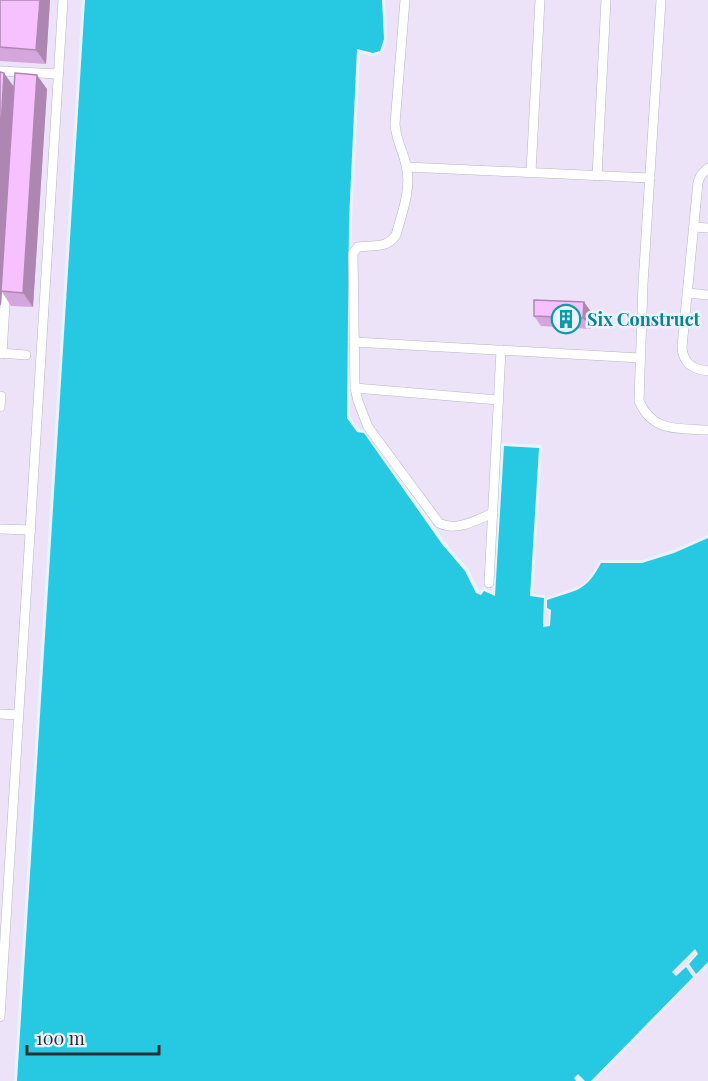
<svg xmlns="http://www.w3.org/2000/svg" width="708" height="1081" font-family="'Playfair Display',serif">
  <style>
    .industrial { fill: #ece3f8 }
    .water { fill: #27c9e2 }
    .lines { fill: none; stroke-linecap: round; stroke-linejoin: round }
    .minor-casing { stroke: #b1b9c1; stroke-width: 10 }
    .minor { stroke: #fff; stroke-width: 9 }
    .wall { fill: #d4a6db }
    .shaded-wall { fill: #ad87b2 }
    .building { fill: #f7c1ff; stroke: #ad87b2; stroke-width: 1.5 }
    .labels { text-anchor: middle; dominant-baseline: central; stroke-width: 5; stroke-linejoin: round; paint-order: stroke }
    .culture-label { font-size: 18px; font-weight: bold; fill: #0d838f; stroke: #eaf3fb; text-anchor: start }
  </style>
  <rect width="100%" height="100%" fill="#eaf3fb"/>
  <!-- industrial -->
  <g class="industrial">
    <path d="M 0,0 L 82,0 L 14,1081 L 0,1081 Z"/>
    <path d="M 385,0 L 708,0 L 708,535 L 673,550 L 642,560 L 600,560 L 593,573 L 583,585 L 546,598 L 546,609 L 549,611 L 549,624 L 544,624 L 545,595 L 533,594 L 542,445 L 501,443 L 492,592 L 483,587 L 480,591 L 468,569 L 445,542 L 366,430 L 359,429 L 350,417 L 352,220 L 360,53 L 372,56 L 383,53 L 387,39 Z"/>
    <path d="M 695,953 L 696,954 L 687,964 L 697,976 L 708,966 L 708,1081 L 595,1081 L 695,978 L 686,965 L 676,974 L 674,972 Z"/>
  </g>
  <!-- water -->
  <path class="water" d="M 85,0 L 382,0 L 384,39 L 380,51 L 373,53 L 357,49 L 349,220 L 347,418 L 357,432 L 364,433 L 442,544 L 465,571 L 476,593 L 481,595 L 484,591 L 495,596 L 504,446 L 539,448 L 530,596 L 544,598 L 543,627 L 550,626 L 551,610 L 547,608 L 547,600 C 576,590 586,592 601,563 L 642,563 L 674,553 L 708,538 L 708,962 L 696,974 L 689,964 L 698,954 L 695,949 L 672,972 L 676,976 L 686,967 L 693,977 L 591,1081 L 585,1081 L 578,1074 L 574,1078 L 576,1081 L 17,1081 Z"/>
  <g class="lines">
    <!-- minor casing -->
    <g class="minor-casing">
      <g id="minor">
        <path d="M 405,0 L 395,124 C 396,140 403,151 406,165 C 412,188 402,213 396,235 C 385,250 374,244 358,247 L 353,253 L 355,388 L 358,401 L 368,427 L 439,523 C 457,532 476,520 493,513"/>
        <path d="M 661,0 L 643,284 L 639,401 C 653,433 678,428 708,430"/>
        <path d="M 0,71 L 58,74"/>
        <path d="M 407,167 L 650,178"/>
        <path d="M 708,168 L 701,175 L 698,182 L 682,347 C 683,363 692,369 708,371"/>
        <path d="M 531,172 L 540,0"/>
        <path d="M 597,176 L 606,0"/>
        <path d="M 694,227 L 708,228"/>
        <path d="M 688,293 L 708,295"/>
        <path d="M 354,342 L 640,358"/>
        <path d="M 0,353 L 26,355"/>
        <path d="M 2,354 L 6,287"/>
        <path d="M 355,388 L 498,400"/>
        <path d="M 0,407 L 1,396"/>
        <path d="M 0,529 L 31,530"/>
        <path d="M 489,583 L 501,350"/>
        <path d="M 0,714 L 18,715"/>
        <path d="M 0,1017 L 63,0"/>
      </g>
    </g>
    <!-- minor -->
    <use href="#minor" class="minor"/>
  </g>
  <!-- wall -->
  <g class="wall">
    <path d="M 0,0 L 50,0 L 46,64 L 0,61 Z"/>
    <path d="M 0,72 L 14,87 L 47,89 L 33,307 L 11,306 L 2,292 L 1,305 L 0,305 Z"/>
    <path d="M 592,313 L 591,329 L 541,326 L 534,316 Z"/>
  </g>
  <!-- shaded-wall -->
  <g class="shaded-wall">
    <path d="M 40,0 L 50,0 L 46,64 L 36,50 Z"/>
    <path d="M 4,73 L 14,87 L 1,305 L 0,304 L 0,146 Z"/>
    <path d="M 37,75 L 47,89 L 33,307 L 23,293 Z"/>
    <path d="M 584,302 L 592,313 L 591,329 L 583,318 Z"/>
  </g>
  <!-- building -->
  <g class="building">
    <path d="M 0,0 L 40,0 L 36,50 L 0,47 Z"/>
    <path d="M 0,72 L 4,73 L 0,146 Z"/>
    <path d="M 15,73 L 37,75 L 23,293 L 1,291 Z"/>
    <path d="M 534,300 L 584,302 L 583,318 L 534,316 Z"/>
  </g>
  <!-- icons -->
  <defs>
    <g id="building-ring" transform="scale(1.5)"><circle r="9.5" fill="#eaf3fb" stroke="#0f9aa8" stroke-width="1.5"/><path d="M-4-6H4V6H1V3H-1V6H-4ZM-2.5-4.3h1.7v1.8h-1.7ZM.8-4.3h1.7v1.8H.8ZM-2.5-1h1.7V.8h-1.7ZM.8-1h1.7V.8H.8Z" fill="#0f9aa8"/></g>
  </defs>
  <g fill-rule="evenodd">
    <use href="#building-ring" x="566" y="319"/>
  </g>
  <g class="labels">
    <!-- culture labels -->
    <g class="culture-label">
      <text x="587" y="319">Six Construct</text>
    </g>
  </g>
  <!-- scale -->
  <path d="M27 1045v9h132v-9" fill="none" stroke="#2d3033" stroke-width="3"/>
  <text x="36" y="1045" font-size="18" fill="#2d3033" stroke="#eaf3fb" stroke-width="4.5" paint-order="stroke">100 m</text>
</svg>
